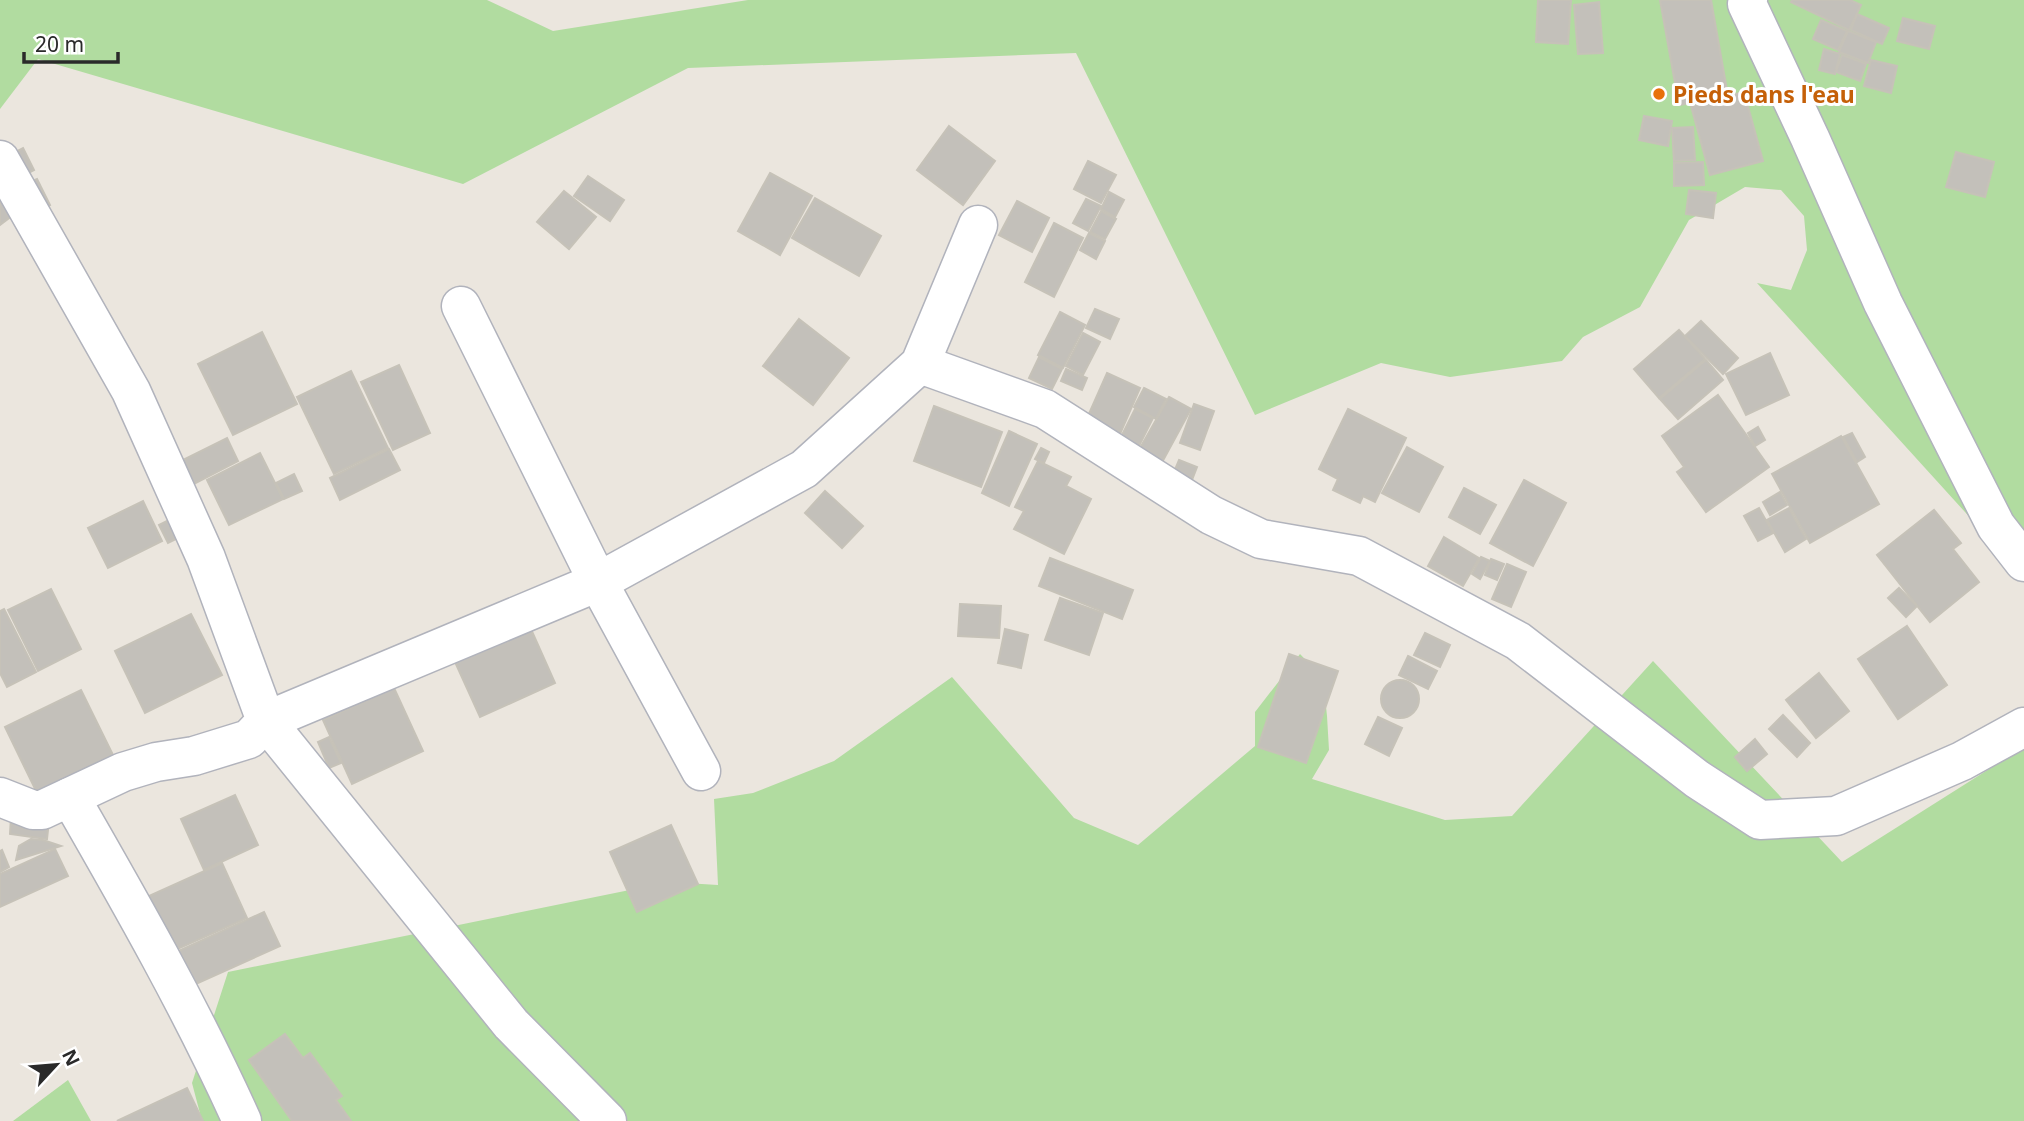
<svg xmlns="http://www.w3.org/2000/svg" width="2024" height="1121" font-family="'Noto Sans',sans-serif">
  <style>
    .green { fill: #b1dca0 }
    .building { fill: #c3c0ba; stroke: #c6c2b8; stroke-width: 2 }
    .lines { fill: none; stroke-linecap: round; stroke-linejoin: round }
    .minor-casing { stroke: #b1b3bc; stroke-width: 41 }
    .minor { stroke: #fff; stroke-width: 38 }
    .food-dot { fill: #e8710a; stroke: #fff; stroke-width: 2.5 }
    .labels { text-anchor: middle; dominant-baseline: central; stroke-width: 6; stroke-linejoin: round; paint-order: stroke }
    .food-label { font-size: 23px; font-weight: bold; fill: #c56008; stroke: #fff; text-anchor: start }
  </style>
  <rect width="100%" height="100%" fill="#ebe6de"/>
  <!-- green -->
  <g class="green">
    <path d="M 0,0 L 487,0 L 553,31 L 748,0 L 2024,0 L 2024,577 L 1757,283 L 1791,290 L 1807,250 L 1804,216 L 1781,190 L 1745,187 L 1689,220 L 1640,307 L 1583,337 L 1562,361 L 1450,377 L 1381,363 L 1255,415 L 1076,53 L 688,68 L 463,184 L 38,59 L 0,109 Z"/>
    <path d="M 1300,654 L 1323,678 L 1327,716 L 1329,750 L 1312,779 L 1445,820 L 1512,816 L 1653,661 L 1842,862 L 2024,747 L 2024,1121 L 202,1121 L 192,1083 L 228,972 L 669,882 L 718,885 L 714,799 L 753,793 L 834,761 L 952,677 L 1074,818 L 1138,845 L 1255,746 L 1255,712 Z"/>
    <path d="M 68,1080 L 91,1121 L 13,1121 Z"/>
  </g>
  <!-- building -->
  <g class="building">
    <path d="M 1538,0 L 1571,0 L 1568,44 L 1536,42 Z"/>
    <path d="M 1660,0 L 1711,0 L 1728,96 L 1679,105 Z"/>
    <path d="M 1792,0 L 1850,0 L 1861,5 L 1849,30 L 1791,2 Z"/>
    <path d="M 1599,2 L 1603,53 L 1578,54 L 1574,5 Z"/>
    <path d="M 1857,14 L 1889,28 L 1882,44 L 1851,30 Z"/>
    <path d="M 1903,18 L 1935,26 L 1929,49 L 1897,41 Z"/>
    <path d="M 1821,20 L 1847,31 L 1838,50 L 1813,39 Z"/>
    <path d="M 1848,31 L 1876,42 L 1868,63 L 1839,52 Z"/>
    <path d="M 1824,49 L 1840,54 L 1835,74 L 1819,70 Z"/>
    <path d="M 1842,55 L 1866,64 L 1860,81 L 1836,72 Z"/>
    <path d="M 1871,60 L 1897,66 L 1891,93 L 1864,86 Z"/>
    <path d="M 1744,92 L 1763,161 L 1710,175 L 1691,106 Z"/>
    <path d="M 1644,116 L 1672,121 L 1668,146 L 1639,140 Z"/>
    <path d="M 949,126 L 995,161 L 963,205 L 917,170 Z"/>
    <path d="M 1693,127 L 1695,160 L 1674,161 L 1672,128 Z"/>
    <path d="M 23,148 L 34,170 L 15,180 L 4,158 Z"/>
    <path d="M 1956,152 L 1994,162 L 1985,197 L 1946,187 Z"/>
    <path d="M 1088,161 L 1116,175 L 1101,203 L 1074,189 Z"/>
    <path d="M 1703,162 L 1704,185 L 1674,186 L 1674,163 Z"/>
    <path d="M 770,173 L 812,196 L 780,255 L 738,231 Z"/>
    <path d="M 0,174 L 25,206 L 0,225 Z"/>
    <path d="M 588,176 L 624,200 L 610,221 L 574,196 Z"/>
    <path d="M 37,179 L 50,205 L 34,213 L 21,186 Z"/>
    <path d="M 1689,190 L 1716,193 L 1713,218 L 1686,214 Z"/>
    <path d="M 564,191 L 596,217 L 569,249 L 537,222 Z"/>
    <path d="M 1109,192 L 1124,200 L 1115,217 L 1101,209 Z"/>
    <path d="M 815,198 L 881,236 L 859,276 L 792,238 Z"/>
    <path d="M 1086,199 L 1101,206 L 1088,231 L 1073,223 Z"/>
    <path d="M 1017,201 L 1049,218 L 1032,252 L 999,235 Z"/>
    <path d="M 1101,211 L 1116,219 L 1105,239 L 1090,232 Z"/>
    <path d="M 1054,223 L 1083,238 L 1054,297 L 1025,282 Z"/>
    <path d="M 1089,233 L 1105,241 L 1096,259 L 1080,250 Z"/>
    <path d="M 1095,309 L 1119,319 L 1110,339 L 1086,328 Z"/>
    <path d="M 1060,312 L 1085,325 L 1063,368 L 1038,355 Z"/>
    <path d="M 799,319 L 849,358 L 813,405 L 763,366 Z"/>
    <path d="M 1701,321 L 1738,358 L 1723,374 L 1685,336 Z"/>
    <path d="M 1679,330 L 1705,359 L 1659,398 L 1634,369 Z"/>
    <path d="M 262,332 L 297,404 L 233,435 L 198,364 Z"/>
    <path d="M 1083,333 L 1100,342 L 1083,375 L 1066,366 Z"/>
    <path d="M 1770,353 L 1789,395 L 1746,415 L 1726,374 Z"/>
    <path d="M 1039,357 L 1062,369 L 1052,389 L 1029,378 Z"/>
    <path d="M 1706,360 L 1723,380 L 1678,419 L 1660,399 Z"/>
    <path d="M 399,365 L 430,433 L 393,450 L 361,382 Z"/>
    <path d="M 1066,369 L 1087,378 L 1082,390 L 1061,381 Z"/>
    <path d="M 351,371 L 388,448 L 334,474 L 297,397 Z"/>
    <path d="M 1107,373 L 1140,388 L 1117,441 L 1084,425 Z"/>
    <path d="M 1144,388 L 1166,399 L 1156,419 L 1134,407 Z"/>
    <path d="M 1718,395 L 1769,467 L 1706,512 L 1677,472 L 1684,467 L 1662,436 Z"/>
    <path d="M 1169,397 L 1191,409 L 1159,468 L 1136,455 Z"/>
    <path d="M 1194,404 L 1214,411 L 1200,450 L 1180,443 Z"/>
    <path d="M 934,406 L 1002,432 L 981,487 L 914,461 Z"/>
    <path d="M 1135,409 L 1153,418 L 1136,452 L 1118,443 Z"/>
    <path d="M 1348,409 L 1406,438 L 1375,502 L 1363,496 L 1360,503 L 1333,490 L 1338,479 L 1319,469 Z"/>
    <path d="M 1758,427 L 1765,440 L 1755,446 L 1748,433 Z"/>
    <path d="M 1009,431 L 1037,444 L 1009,506 L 982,493 Z"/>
    <path d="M 1852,433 L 1865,457 L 1857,462 L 1843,437 Z"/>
    <path d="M 1841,436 L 1879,504 L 1810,543 L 1772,474 Z"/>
    <path d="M 227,438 L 238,461 L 194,484 L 183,460 Z"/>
    <path d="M 1407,447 L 1443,467 L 1419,512 L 1382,493 Z"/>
    <path d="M 1041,448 L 1049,452 L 1044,463 L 1035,459 Z"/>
    <path d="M 389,449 L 400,470 L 340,500 L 330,478 Z"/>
    <path d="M 260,453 L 283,499 L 229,525 L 207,480 Z"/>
    <path d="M 1179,460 L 1197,467 L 1192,480 L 1174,472 Z"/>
    <path d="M 1038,461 L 1071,477 L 1066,486 L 1091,499 L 1064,554 L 1014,529 L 1024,511 L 1015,507 Z"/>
    <path d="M 294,474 L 302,491 L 284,499 L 276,483 Z"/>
    <path d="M 1524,480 L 1566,503 L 1533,566 L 1490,543 Z"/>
    <path d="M 1464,488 L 1496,505 L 1480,534 L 1449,517 Z"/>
    <path d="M 825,491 L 863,526 L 842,548 L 805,513 Z"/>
    <path d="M 1780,492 L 1787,505 L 1770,515 L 1763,502 Z"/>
    <path d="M 143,501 L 162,541 L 108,568 L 88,528 Z"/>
    <path d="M 1759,508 L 1773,533 L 1758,541 L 1744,516 Z"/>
    <path d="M 1789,508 L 1806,539 L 1785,552 L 1767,520 Z"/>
    <path d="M 1934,510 L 1961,543 L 1953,549 L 1979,582 L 1930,622 L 1877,555 Z"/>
    <path d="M 175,517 L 184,535 L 168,543 L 159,525 Z"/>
    <path d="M 1444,537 L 1479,558 L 1463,586 L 1428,566 Z"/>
    <path d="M 1481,557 L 1490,561 L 1480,579 L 1472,574 Z"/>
    <path d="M 1050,558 L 1133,590 L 1122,619 L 1039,586 Z"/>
    <path d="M 1491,559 L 1504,564 L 1497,580 L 1485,575 Z"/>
    <path d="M 1507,564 L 1526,572 L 1511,607 L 1492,599 Z"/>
    <path d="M 1899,588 L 1917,606 L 1906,617 L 1888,598 Z"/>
    <path d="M 51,589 L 81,649 L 38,671 L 8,610 Z"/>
    <path d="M 1060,598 L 1103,613 L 1089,655 L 1045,640 Z"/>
    <path d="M 960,604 L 1001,606 L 999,638 L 958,636 Z"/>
    <path d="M 4,609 L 36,672 L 7,687 L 0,673 L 0,611 Z"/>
    <path d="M 191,614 L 222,675 L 145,713 L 115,651 Z"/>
    <path d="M 1907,626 L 1947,685 L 1898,719 L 1858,659 Z"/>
    <path d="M 530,627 L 555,683 L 480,717 L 455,662 Z"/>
    <path d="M 1005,629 L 1028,635 L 1021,668 L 998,663 Z"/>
    <path d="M 1425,633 L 1450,645 L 1440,667 L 1414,655 Z"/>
    <path d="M 1289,654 L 1338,671 L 1306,763 L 1258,747 Z"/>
    <path d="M 1408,656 L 1437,671 L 1428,689 L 1399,675 Z"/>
    <path d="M 1819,673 L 1849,711 L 1816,738 L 1786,700 Z"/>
    <circle cx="1400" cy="699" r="19"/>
    <path d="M 394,688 L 423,751 L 352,784 L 323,720 Z"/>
    <path d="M 81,690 L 114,757 L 38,795 L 5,727 Z"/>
    <path d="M 1783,715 L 1810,743 L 1797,757 L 1769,729 Z"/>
    <path d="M 1378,717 L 1402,728 L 1389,756 L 1365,744 Z"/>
    <path d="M 329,737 L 341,763 L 329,768 L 318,742 Z"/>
    <path d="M 1755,739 L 1767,754 L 1747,771 L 1735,757 Z"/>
    <path d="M 235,795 L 258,845 L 204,870 L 181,819 Z"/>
    <path d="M 11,817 L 49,821 L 47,839 L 10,834 Z"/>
    <path d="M 671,825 L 698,884 L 637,912 L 610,852 Z"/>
    <path d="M 31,839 L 43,840 L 61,846 L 16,860 L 19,846 Z"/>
    <path d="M 55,849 L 68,876 L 0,907 L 0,874 Z"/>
    <path d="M 2,850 L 9,867 L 0,872 L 0,851 Z"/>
    <path d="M 222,863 L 247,918 L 173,951 L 149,896 Z"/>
    <path d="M 264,912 L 280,946 L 187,988 L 172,954 Z"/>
    <path d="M 285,1034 L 303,1058 L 310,1053 L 342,1096 L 336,1100 L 351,1121 L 292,1121 L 249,1060 Z"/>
    <path d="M 187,1088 L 203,1121 L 117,1121 Z"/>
  </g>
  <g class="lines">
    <!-- minor casing -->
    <g class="minor-casing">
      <g id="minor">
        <path d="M 1748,0 L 1747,4 L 1810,138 L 1883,303 L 1996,526 L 2024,562"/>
        <path d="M 0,160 L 131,391 L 206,558 L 266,721 L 249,739 L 194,756 L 156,762 L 123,772 L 42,810 L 33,810 L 0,797"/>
        <path d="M 461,306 L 598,582 L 701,771"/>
        <path d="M 920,364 L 1045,409 L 1211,515 L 1261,539 L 1359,556 L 1518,641 L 1697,779 L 1760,820 L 1836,816 L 1962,761 L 2024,727"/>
        <path d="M 70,797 C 131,903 192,1010 242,1121"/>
        <path d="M 607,1121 L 511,1024 L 266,721 L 598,582 L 804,469 L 920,364 L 978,225"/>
      </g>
    </g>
    <!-- minor -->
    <use href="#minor" class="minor"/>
  </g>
  <!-- markers -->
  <circle class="food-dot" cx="1659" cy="94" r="7"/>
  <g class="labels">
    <!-- food labels -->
    <g class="food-label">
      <text x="1673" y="94">Pieds dans l'eau</text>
    </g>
  </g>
  <!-- north arrow -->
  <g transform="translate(56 1065) rotate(64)" stroke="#ffffff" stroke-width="5" paint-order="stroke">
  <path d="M0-5L12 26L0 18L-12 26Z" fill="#2a2a2a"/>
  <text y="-10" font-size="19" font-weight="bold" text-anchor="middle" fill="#2a2a2a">N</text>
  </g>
  <!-- scale -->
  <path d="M24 52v10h94v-10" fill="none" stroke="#2a2a2a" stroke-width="3.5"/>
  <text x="35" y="52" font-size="21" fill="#2a2a2a" stroke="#ffffff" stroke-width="5" paint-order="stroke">20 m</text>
</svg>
